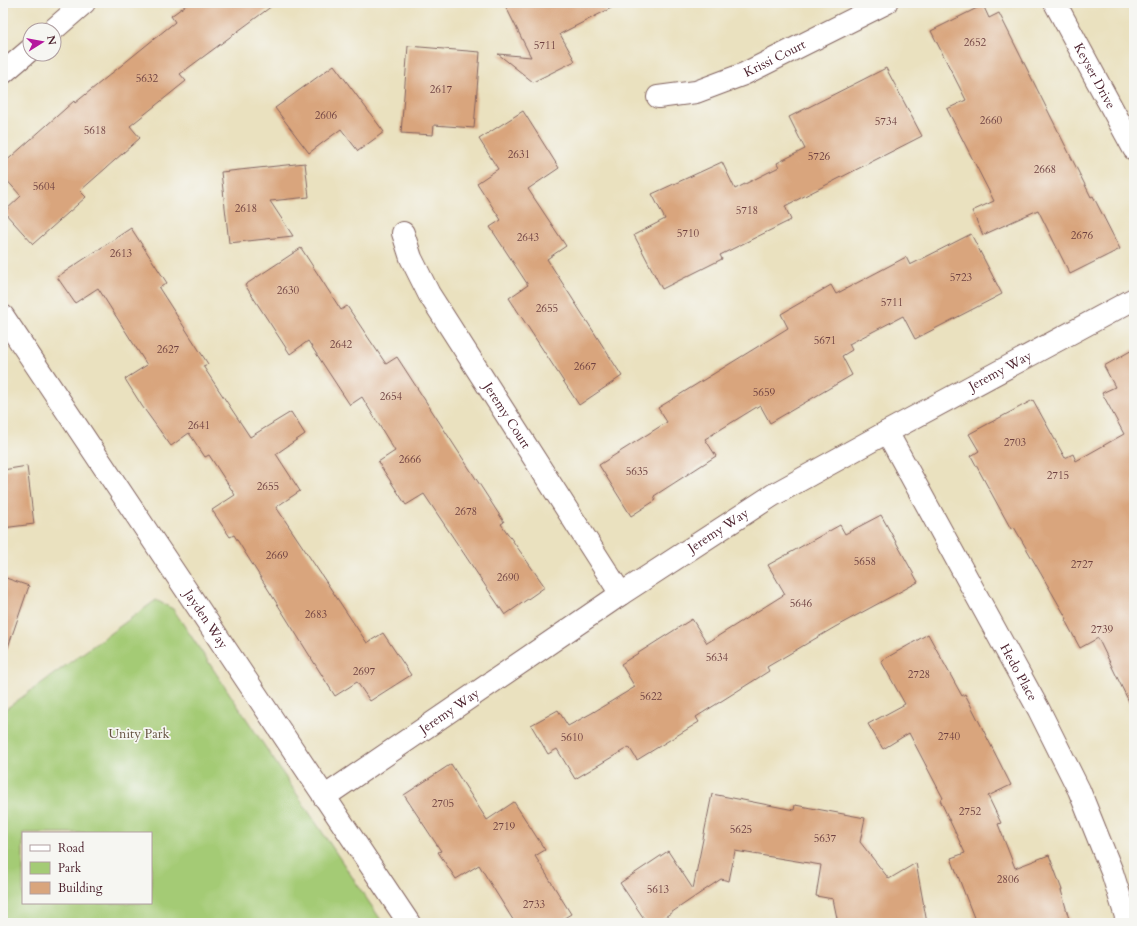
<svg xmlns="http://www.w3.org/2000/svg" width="1137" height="926" font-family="Cardo,serif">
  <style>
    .green { fill: #a4cb75; stroke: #777550; fill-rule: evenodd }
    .building { fill: #d9a57d }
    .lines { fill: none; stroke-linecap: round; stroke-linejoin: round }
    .street-casing { stroke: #82635f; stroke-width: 24 }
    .street { stroke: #fff; stroke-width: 22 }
    .labels { text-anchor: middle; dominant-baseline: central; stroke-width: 3.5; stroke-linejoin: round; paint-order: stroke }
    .number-label { font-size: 11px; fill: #6e4040 }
    .street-label { font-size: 13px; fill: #4a1f2b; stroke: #f6f6f2 }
    .park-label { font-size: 13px; fill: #655341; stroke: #f6f6f2 }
  </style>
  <rect width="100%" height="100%" fill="#f6f6f2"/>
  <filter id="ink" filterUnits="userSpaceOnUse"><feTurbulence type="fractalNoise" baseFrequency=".025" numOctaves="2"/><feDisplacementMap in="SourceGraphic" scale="8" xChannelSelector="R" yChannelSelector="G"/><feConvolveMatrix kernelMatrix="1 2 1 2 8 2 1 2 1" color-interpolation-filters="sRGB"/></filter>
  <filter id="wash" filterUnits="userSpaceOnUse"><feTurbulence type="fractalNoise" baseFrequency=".012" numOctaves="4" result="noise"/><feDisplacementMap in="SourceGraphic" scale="16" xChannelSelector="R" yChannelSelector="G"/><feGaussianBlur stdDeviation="0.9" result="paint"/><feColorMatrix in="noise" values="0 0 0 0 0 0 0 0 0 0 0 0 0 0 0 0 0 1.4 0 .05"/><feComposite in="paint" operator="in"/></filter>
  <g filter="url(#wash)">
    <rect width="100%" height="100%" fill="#eae1bf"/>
    <!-- green -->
    <path class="green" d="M 156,600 L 173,609 L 383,923 L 3,923 L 3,711 ZM 23,833 L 151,833 L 151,903 L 23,903 Z"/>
    <g id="blocks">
      <!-- building -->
      <g class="building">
        <path d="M 189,3 L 276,3 L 180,74 L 186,81 L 130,126 L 140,138 L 80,191 L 86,197 L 33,244 L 4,212 L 21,196 L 3,176 L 3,164 L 74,101 L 75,103 L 175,22 L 171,16 Z"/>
        <path d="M 504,3 L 621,3 L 560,34 L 575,61 L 533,82 L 498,54 L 531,57 Z"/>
        <path d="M 983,5 L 989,18 L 999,13 L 1091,197 L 1093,196 L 1120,249 L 1070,274 L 1038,210 L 983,235 L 972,211 L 994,201 L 947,109 L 966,100 L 931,31 Z"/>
        <path d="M 408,46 L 480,52 L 474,128 L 434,125 L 433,135 L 401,133 Z"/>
        <path d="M 334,65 L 384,132 L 358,151 L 341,129 L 309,153 L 275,108 Z"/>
        <path d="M 886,68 L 922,136 L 785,206 L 791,220 L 720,255 L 722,259 L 662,289 L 634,235 L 665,219 L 652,194 L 722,162 L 735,189 L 779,167 L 777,163 L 805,149 L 789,117 Z"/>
        <path d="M 523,111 L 559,168 L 528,189 L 566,246 L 547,259 L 622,376 L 579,405 L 509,298 L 528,285 L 490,227 L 501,220 L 477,183 L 498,169 L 479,139 Z"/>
        <path d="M 305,163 L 309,197 L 270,201 L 293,236 L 229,243 L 221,172 Z"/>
        <path d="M 131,228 L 167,283 L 159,288 L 208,364 L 203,366 L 250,437 L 291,412 L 305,434 L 276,454 L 300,491 L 276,507 L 367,643 L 383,633 L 411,675 L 370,701 L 357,682 L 335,696 L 234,535 L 230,537 L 212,510 L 235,495 L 209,455 L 205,457 L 189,433 L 171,446 L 142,406 L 125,379 L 147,365 L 98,288 L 75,303 L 57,277 Z"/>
        <path d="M 971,234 L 1002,294 L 915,339 L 903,316 L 849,344 L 852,350 L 842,356 L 852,375 L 770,423 L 760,405 L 705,439 L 716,456 L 654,496 L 656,500 L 631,516 L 599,465 L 667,422 L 658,408 L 788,328 L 781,314 L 831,285 L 836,294 L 906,257 L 910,265 Z"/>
        <path d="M 301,248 L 341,310 L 347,306 L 386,364 L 397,357 L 504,522 L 501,524 L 545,587 L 505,615 L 424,494 L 406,505 L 378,462 L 395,451 L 362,397 L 350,405 L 308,341 L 290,354 L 245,285 Z"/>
        <path d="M 1134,349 L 1134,712 L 1098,638 L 1080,648 L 1065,620 L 1067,619 L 1014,527 L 1011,529 L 971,456 L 979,451 L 969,434 L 1033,400 L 1065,458 L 1073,454 L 1076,461 L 1124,434 L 1102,393 L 1115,387 L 1104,366 Z"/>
        <path d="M 27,466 L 34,524 L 3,528 L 3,470 Z"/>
        <path d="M 881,515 L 918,582 L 835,627 L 767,667 L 769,671 L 696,717 L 699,722 L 637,760 L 629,747 L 575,779 L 557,749 L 548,754 L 531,725 L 558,710 L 568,726 L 592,713 L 635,687 L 621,664 L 692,619 L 707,643 L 785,594 L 768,565 L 840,525 L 845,534 Z"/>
        <path d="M 3,577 L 29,586 L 7,650 L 3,649 Z"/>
        <path d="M 928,634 L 962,696 L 965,694 L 1011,785 L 988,796 L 1001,823 L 998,824 L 1015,868 L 1049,855 L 1062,890 L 1061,890 L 1070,923 L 976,923 L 951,858 L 965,853 L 940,800 L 943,798 L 909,733 L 883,749 L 868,724 L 905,704 L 881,661 Z"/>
        <path d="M 451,764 L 487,820 L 514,802 L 545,850 L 535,856 L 571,914 L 556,923 L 515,923 L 479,865 L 456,879 L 438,852 L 441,851 L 404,795 Z"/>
        <path d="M 712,794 L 794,810 L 795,805 L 865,818 L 860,842 L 889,879 L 916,863 L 927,923 L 838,923 L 833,899 L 816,896 L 821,865 L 735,851 L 729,881 L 721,879 L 656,923 L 647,923 L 620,883 L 668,851 L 693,889 Z"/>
      </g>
    </g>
  </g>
  <g filter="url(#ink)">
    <use href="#blocks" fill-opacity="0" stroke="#82635f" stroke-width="1"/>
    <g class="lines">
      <!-- street casing -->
      <g class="street-casing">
        <g id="street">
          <path id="s1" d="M 1055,3 L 1134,149"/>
          <path d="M 53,30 L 84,3"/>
          <path d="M 3,73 L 30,50"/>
          <path id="s2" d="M 658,97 L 696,92 L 744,74 L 886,3"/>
          <path id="s3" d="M 403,233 L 411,258 L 429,294 L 621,594"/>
          <path id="s4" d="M 3,316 L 409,923"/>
          <path id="s5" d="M 887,432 L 1039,710 L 1079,790 L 1112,872 L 1128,923"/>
          <path id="s6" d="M 324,797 L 621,594 L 773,495 L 887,432 L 1134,299"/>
        </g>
      </g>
      <!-- street -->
      <use href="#street" class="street"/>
    </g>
  </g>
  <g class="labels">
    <!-- number labels -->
    <g class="number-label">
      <text x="975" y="42">2652</text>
      <text x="545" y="45">5711</text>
      <text x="147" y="78">5632</text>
      <text x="441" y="89">2617</text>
      <text x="326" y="115">2606</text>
      <text x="991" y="120">2660</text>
      <text x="886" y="121">5734</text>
      <text x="95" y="130">5618</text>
      <text x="519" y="154">2631</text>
      <text x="819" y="156">5726</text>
      <text x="1045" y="169">2668</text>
      <text x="44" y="186">5604</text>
      <text x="246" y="208">2618</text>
      <text x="747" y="210">5718</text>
      <text x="688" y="233">5710</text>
      <text x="1082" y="235">2676</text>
      <text x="528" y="237">2643</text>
      <text x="121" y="253">2613</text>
      <text x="961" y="277">5723</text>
      <text x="288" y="290">2630</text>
      <text x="892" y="302">5711</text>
      <text x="547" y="308">2655</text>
      <text x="825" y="340">5671</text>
      <text x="341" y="344">2642</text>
      <text x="168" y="349">2627</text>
      <text x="585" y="366">2667</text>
      <text x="764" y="392">5659</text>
      <text x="391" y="396">2654</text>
      <text x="199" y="425">2641</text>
      <text x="1015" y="442">2703</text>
      <text x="410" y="459">2666</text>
      <text x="637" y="471">5635</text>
      <text x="1058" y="475">2715</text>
      <text x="268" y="486">2655</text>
      <text x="466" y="511">2678</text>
      <text x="277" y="555">2669</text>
      <text x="865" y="561">5658</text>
      <text x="1082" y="564">2727</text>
      <text x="508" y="577">2690</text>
      <text x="801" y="603">5646</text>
      <text x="316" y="614">2683</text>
      <text x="1102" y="629">2739</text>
      <text x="717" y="657">5634</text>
      <text x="364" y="671">2697</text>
      <text x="919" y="674">2728</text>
      <text x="651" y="696">5622</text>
      <text x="949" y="736">2740</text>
      <text x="572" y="737">5610</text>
      <text x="443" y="803">2705</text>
      <text x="970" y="811">2752</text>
      <text x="504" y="826">2719</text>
      <text x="741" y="829">5625</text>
      <text x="825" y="838">5637</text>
      <text x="1008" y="879">2806</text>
      <text x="658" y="889">5613</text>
      <text x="534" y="904">2733</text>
    </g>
    <!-- street labels -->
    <g class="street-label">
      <text stroke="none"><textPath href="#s2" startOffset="124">Krissi Court</textPath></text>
      <text stroke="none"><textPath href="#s1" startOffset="83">Keyser Drive</textPath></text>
      <text stroke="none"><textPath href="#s6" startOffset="800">Jeremy Way</textPath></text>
      <text stroke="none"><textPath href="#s3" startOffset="211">Jeremy Court</textPath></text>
      <text stroke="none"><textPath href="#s6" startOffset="476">Jeremy Way</textPath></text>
      <text stroke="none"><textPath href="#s4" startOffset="365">Jayden Way</textPath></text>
      <text stroke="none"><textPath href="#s5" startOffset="274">Hedo Place</textPath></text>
      <text stroke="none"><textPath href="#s6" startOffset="152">Jeremy Way</textPath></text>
    </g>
    <!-- park labels -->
    <g class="park-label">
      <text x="139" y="734">Unity Park</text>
    </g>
  </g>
  <!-- margin -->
  <rect width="1137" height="926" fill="none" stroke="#f6f6f2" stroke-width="16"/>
  <!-- legend -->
  <rect x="22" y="832" width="130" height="72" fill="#f6f6f2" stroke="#b1a0a2"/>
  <rect x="30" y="845" width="20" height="6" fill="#ffffff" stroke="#b1a0a2"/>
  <text x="58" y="852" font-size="12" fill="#4a1f2b">Road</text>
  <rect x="30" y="862" width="20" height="12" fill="#a4cb75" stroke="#b1a0a2"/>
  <text x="58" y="872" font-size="12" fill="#4a1f2b">Park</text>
  <rect x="30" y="882" width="20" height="12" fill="#d9a57d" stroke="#b1a0a2"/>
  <text x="58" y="892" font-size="12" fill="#4a1f2b">Building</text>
  <!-- north arrow -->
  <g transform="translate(42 42) rotate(79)"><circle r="19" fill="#f6f6f2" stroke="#b1a0a2"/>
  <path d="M0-3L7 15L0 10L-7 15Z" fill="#b5179e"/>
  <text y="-6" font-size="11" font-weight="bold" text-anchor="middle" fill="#4a1f2b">N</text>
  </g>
</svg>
